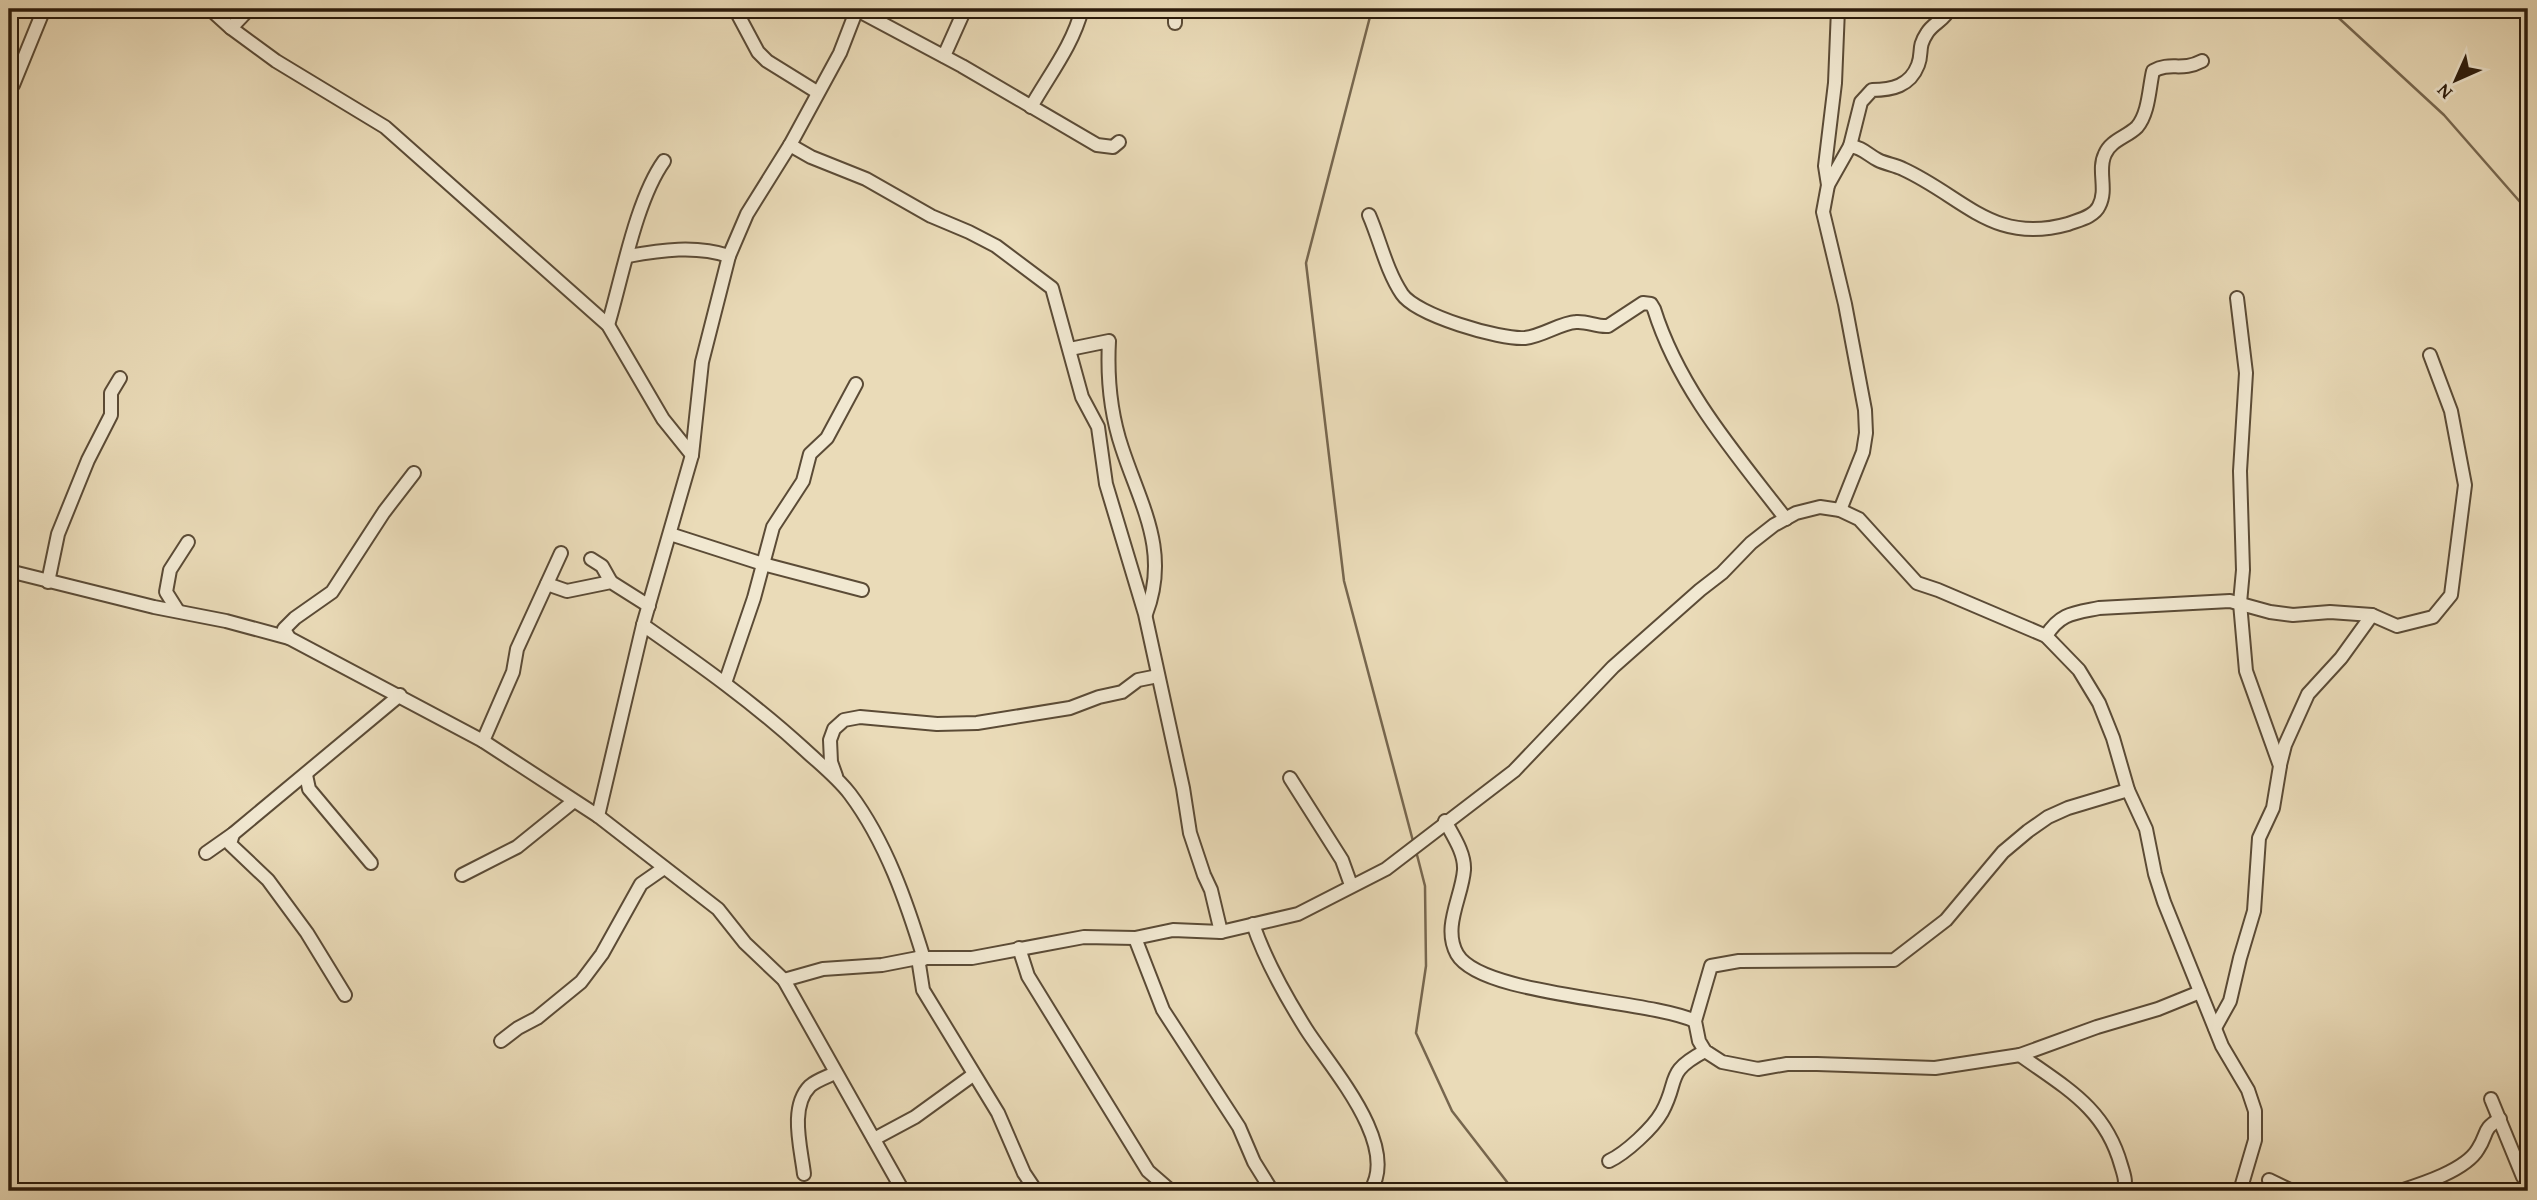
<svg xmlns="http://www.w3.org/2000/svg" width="2537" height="1200" font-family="'Gentium Book Plus',serif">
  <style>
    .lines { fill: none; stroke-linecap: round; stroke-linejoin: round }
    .stream { stroke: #77674f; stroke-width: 2.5 }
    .minor-casing { stroke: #5b4b36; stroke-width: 16 }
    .minor { stroke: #f1e8d1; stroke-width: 12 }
  </style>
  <rect width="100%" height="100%" fill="#eadbb8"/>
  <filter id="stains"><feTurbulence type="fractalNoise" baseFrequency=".00286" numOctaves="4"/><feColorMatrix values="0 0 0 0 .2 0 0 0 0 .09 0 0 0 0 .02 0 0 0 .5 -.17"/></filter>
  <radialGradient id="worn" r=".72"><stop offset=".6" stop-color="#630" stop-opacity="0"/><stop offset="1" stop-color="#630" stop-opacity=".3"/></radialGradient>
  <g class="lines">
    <!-- stream -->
    <g class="stream">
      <path d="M 1372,9 L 1306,263 L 1344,581 L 1413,841"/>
      <path d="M 2329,9 L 2444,115 L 2528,211"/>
      <path d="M 1416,851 L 1425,886 L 1426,966 L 1416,1033 L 1452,1111 L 1514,1191"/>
    </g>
    <!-- minor casing -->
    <g class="minor-casing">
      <g id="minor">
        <path d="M 210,9 L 231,28 L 276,61 L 385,127 L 608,325 L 663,419 L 692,455"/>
        <path d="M 735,9 L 758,52 L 767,61 L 817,92"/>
        <path d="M 1838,9 L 1835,83 L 1825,166 L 1828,185 L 1823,212 L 1845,304 L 1865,410 L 1866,433 L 1863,452 L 1840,510"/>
        <path d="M 857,10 L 962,66 L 1097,145 L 1113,147 L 1119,142"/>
        <path d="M 1175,23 L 1175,9"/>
        <path d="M 231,28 L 249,9"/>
        <path d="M 944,56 L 965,9"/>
        <path d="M 9,87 L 13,85 L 44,9"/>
        <path d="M 1031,107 C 1049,75 1073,45 1082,9"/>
        <path d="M 790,145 L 811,157 L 866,179 L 931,216 L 969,232 L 996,246 L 1052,288 L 1082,397 L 1098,427 L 1106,484 L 1145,614 L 1183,788 L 1190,833 L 1204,875 L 1211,890 L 1221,932"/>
        <path d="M 1850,146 L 1861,102 L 1872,90 C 1892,90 1910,86 1918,65 C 1923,52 1917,48 1927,33 C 1933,23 1945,20 1949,9"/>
        <path d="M 1828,185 L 1850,146 C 1862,147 1868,155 1878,160 C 1886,164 1895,165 1903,169 C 1964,197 1993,245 2068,224 C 2078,220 2094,217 2099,206 C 2108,189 2097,170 2105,154 C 2111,140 2127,137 2137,127 C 2149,113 2149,88 2153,71 C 2171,61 2181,72 2202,61"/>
        <path d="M 1369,215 C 1380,240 1386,270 1402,294 C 1416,315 1500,340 1525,338 C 1543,336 1560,323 1576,322 C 1587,321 1597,327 1608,326 L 1643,303 L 1651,304 L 1654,309 C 1679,389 1735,453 1786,519"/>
        <path d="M 628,256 C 661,250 696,245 729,256"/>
        <path d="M 608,325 C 622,278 636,200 664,161"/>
        <path d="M 1070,349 L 1109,341 C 1107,378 1110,412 1122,448 C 1141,506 1170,551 1146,614"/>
        <path d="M 670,534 L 763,564 L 862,590"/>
        <path d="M 591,559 L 602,566 L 611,582"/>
        <path d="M 9,571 L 154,607 L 226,621 L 289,638 L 483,741 L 598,816 L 718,909 L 745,943 L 784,980 L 903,1191"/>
        <path d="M 48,582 L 58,534 L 88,460 L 111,415 L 111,393 L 120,378"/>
        <path d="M 547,584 L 567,591 L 611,582 L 649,606"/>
        <path d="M 178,611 L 166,592 L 170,570 L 188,542"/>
        <path d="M 643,625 C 699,664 754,703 804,749 C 820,764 837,777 850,794 C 886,842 907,903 924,959"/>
        <path d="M 2046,636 C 2060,613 2074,613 2099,608 L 2230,601 L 2270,612 L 2293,615 L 2330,612 L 2372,615 L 2397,626 L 2433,617 L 2451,595 L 2465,485 L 2451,411 L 2430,355"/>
        <path d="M 289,638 L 284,629 L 295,618 L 332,592 L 384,512 L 414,473"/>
        <path d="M 725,683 L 754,598 L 773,527 L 803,481 L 810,454 L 827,438 L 856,384"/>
        <path d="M 483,741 L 513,672 L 517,649 L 561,553"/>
        <path d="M 2280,765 L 2285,745 L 2308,694 L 2341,658 L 2372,615"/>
        <path d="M 306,775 L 309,789 L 371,863"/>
        <path d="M 836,776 L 831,762 L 830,740 L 834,729 L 844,720 L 860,717 L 937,724 L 977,723 L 1070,708 L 1099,697 L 1122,692 L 1138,680 L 1158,676"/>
        <path d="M 1290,778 L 1342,860 L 1351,885"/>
        <path d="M 2128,790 L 2068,808 L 2048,817 L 2028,831 L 2003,852 L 1946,920 L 1894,960 L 1739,961 L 1711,966 L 1695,1021 L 1699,1041 L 1705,1051 L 1722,1062 L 1758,1069 L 1787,1064 L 1817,1064 L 1935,1068 L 2020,1055 L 2097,1027 L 2158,1009 L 2200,992"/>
        <path d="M 598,816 L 643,625 L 692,455 L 702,362 L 729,256 L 747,214 L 790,145 L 840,53 L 857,9"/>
        <path d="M 1445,821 C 1453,836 1465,853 1464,870 C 1462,897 1442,927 1457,954 C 1481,996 1646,999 1695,1021"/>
        <path d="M 233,834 L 230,844 L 268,880 L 307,933 L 345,995"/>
        <path d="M 206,853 L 233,834 L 400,695"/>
        <path d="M 462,875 L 517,847 L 574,801"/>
        <path d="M 1253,924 C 1265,960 1286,997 1306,1029 C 1330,1067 1401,1145 1370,1191"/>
        <path d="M 1135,938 L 1163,1010 L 1239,1127 L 1254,1162 L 1272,1191"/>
        <path d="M 1019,948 L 1028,976 L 1148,1171 L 1171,1191"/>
        <path d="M 918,958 L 923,990 L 998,1113 L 1024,1173 L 1036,1191"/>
        <path d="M 784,980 L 823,969 L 882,965 L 918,958 L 972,958 L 1084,937 L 1135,938 L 1173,930 L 1221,932 L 1298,914 L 1386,869 L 1514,771 L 1613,667 L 1700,590 L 1722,573 L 1751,543 L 1774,525 L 1796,513 L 1820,507 L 1840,510 L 1859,519 L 1917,583 L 1938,590 L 2046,636 L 2079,670 L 2099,703 L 2113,738 L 2128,790 L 2146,829 L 2155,874 L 2164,902 L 2222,1046 L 2248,1090 L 2255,1111 L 2255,1140 L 2240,1191"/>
        <path d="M 2215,1028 L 2230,1001 L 2240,958 L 2254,911 L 2259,838 L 2273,808 L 2280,766 L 2246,671 L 2240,603 L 2243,570 L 2240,471 L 2246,373 L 2237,298"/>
        <path d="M 501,1041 L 518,1028 L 537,1018 L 581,982 L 602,954 L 641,884 L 664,868"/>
        <path d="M 2020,1055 C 2066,1088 2105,1108 2121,1165 C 2124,1175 2127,1182 2123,1191"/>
        <path d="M 2491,1099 L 2523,1177"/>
        <path d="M 874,1139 L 915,1117 L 973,1075"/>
        <path d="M 1609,1161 C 1626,1153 1653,1128 1662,1112 C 1680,1079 1664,1073 1705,1051"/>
        <path d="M 804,1174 C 801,1148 789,1107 810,1086 C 817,1080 827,1077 835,1073"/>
        <path d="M 2269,1180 L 2292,1191"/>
        <path d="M 2400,1191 C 2422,1184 2466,1170 2478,1149 C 2488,1134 2482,1129 2500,1119"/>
      </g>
    </g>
    <!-- minor -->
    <use href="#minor" class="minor"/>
  </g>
  <!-- margin -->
  <rect width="2537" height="1200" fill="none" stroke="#eadbb8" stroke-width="35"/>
  <rect x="10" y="10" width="2516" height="1179" fill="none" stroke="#2b1b0b" stroke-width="3.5"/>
  <rect x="18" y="18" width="2502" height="1165" fill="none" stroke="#2b1b0b" stroke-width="2"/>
  <!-- north arrow -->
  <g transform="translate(2456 80) rotate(225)" stroke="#f1e8d1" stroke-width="5" paint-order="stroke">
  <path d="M0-5L12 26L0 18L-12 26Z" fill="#2b1b0b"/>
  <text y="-10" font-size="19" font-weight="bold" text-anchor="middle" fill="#2b1b0b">N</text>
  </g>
  <rect width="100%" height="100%" filter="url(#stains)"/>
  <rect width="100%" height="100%" fill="url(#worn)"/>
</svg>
